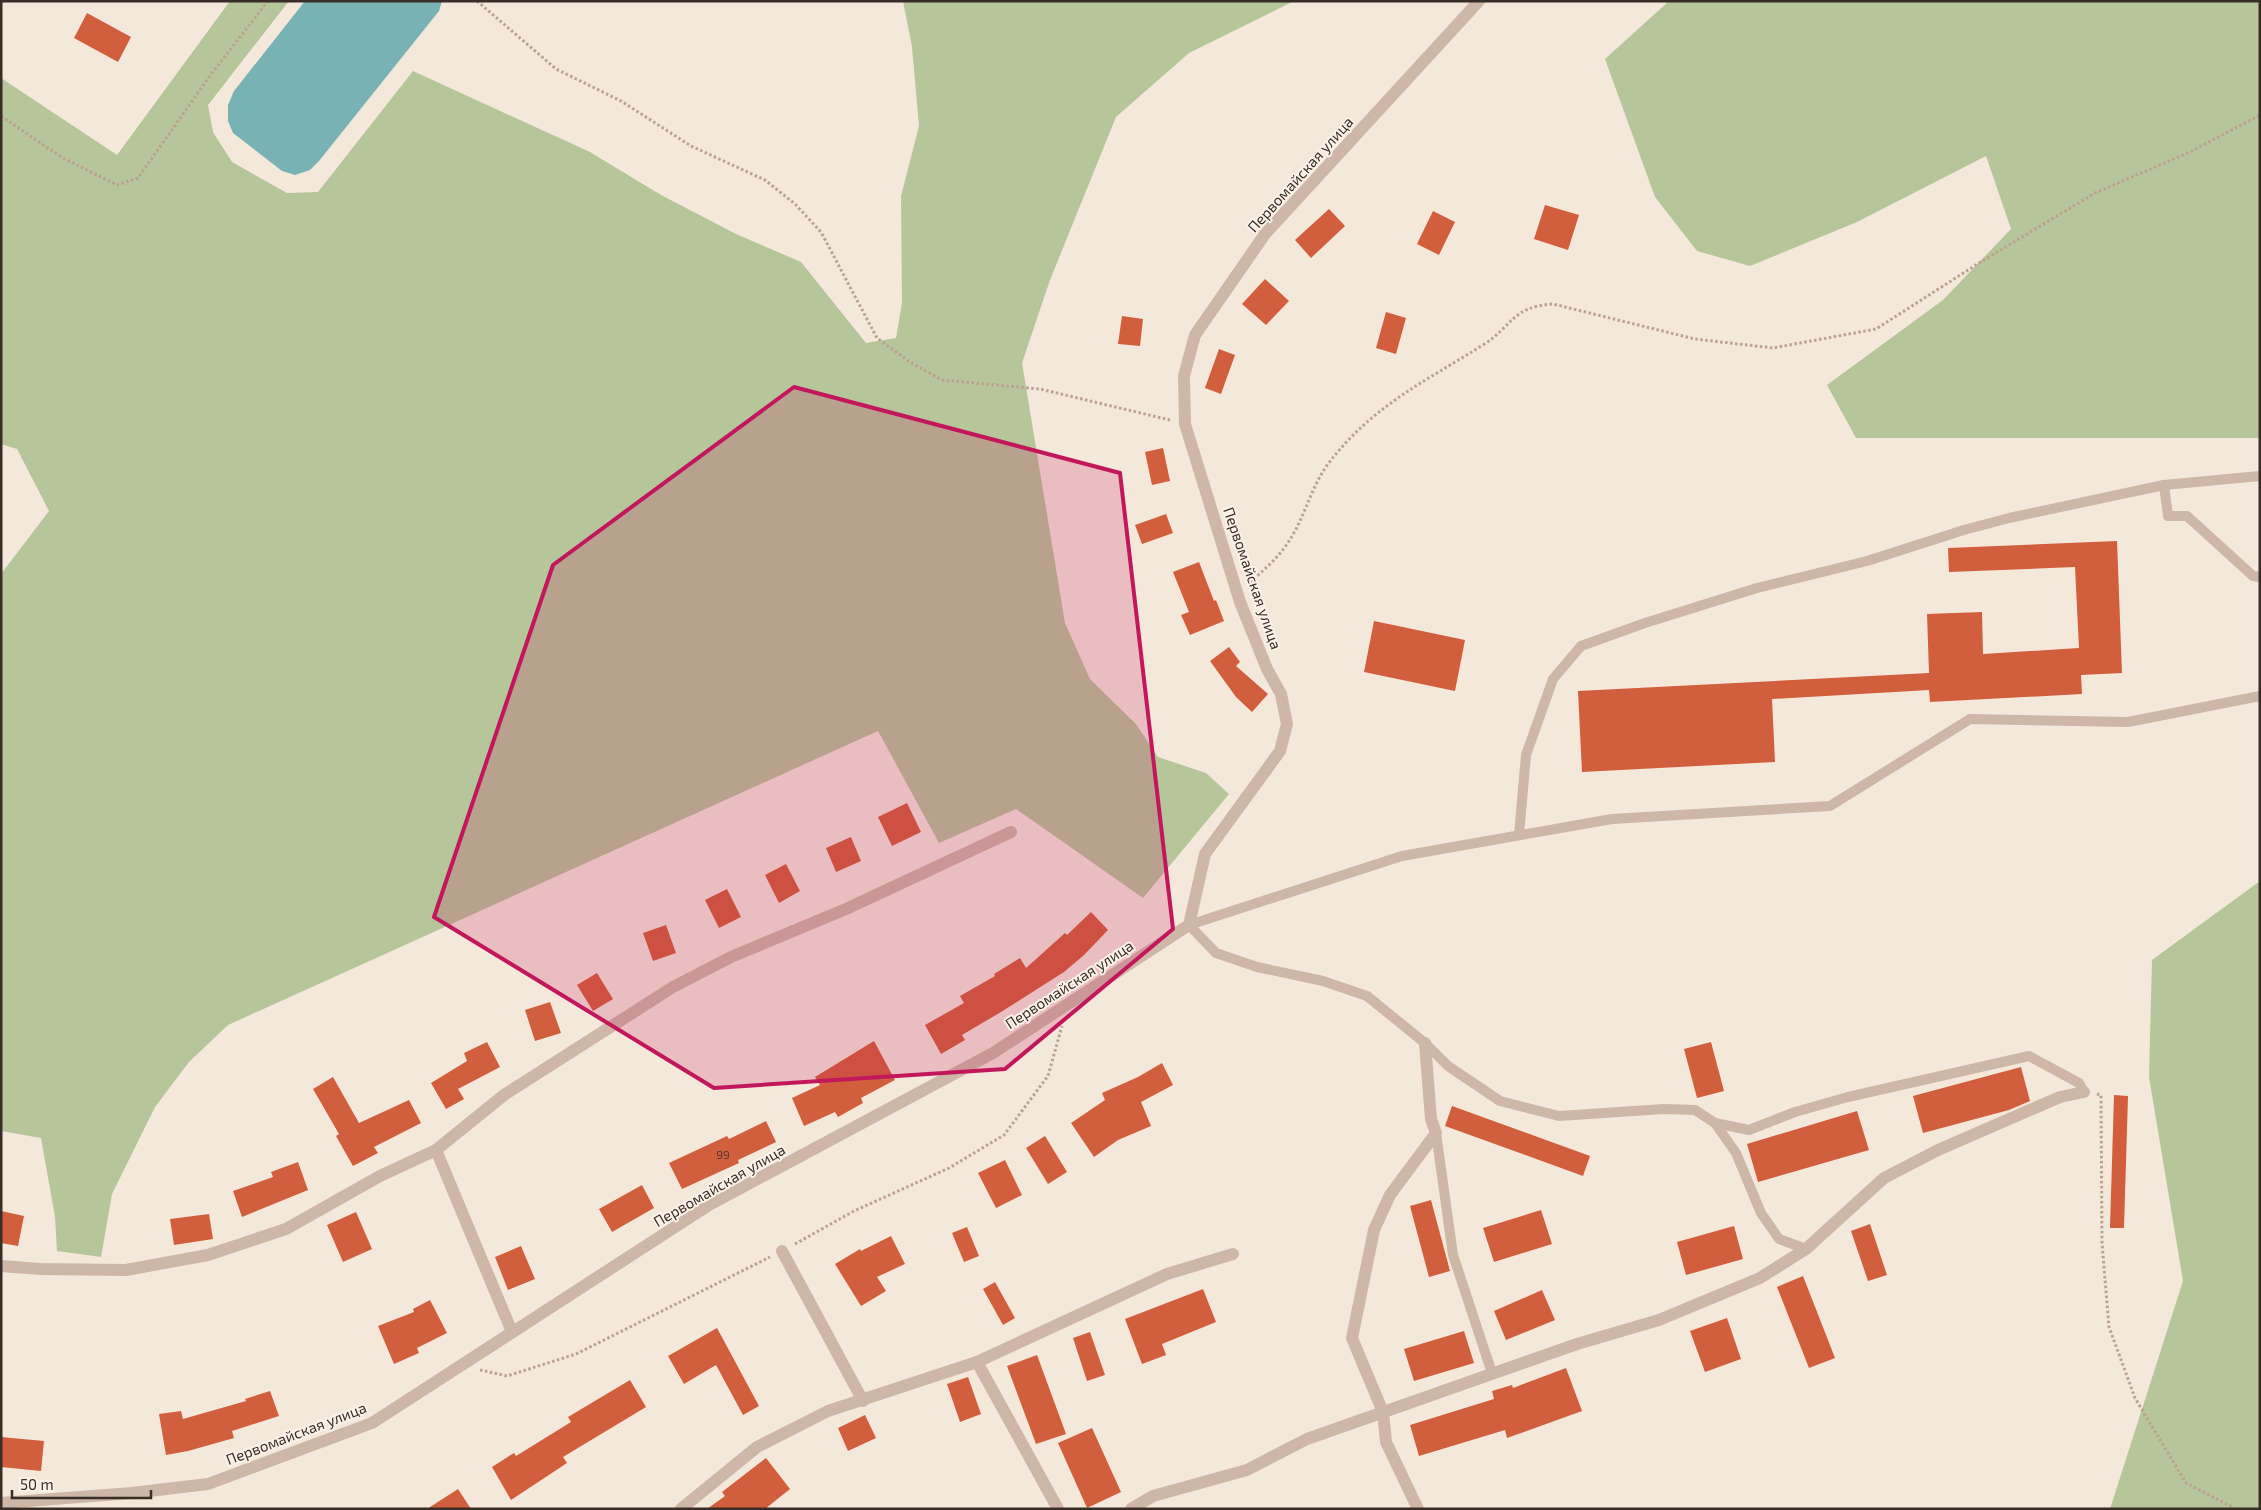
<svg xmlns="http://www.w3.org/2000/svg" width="2261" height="1510" font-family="'Exo 2',sans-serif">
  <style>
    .green { fill: #b7c59a }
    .water { fill: #78b2b4 }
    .building { fill: #d15e3d }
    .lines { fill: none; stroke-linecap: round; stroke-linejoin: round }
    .path { stroke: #baa190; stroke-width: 3; stroke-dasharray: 2.5 2.5; stroke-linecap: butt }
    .lane { stroke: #ceb7a6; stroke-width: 10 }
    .street { stroke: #ceb7a6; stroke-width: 12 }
    .marked { fill: #c2185b; fill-opacity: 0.2; stroke: #c2185b; stroke-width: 4; stroke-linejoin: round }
    .labels { text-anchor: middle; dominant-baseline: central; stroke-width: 4; stroke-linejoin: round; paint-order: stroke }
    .number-label { font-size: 12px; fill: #5f392d }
    .street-label { font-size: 15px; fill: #392d28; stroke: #fbf2e8 }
  </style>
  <rect width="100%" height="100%" fill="#f4e8db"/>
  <!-- green -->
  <g class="green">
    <path d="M 230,1 L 289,1 L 208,105 L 213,132 L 232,162 L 287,193 L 318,192 L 413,71 L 590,152 L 661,195 L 736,234 L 801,262 L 866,343 L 896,338 L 902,303 L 901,196 L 919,126 L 912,47 L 903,1 L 1294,1 L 1189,53 L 1116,117 L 1050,280 L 1022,363 L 1065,623 L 1090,679 L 1136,724 L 1158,757 L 1206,773 L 1229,794 L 1143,898 L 1016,809 L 939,843 L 878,731 L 228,1025 L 189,1062 L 155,1107 L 112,1194 L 101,1257 L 57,1251 L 55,1217 L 41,1138 L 1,1131 L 1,574 L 49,511 L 17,449 L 1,444 L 1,78 L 117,155 Z"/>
    <path d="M 1669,1 L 2260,1 L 2260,438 L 1856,438 L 1827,385 L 1943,300 L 2011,229 L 1986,156 L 1857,222 L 1750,266 L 1697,251 L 1655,197 L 1605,59 Z"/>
    <path d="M 2260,881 L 2260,1509 L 2110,1509 L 2183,1281 L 2149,1077 L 2152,960 Z"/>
  </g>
  <!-- water -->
  <path class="water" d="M 305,1 L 442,1 L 439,11 L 319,161 L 310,170 L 295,175 L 282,171 L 233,133 L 228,121 L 228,105 L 234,91 Z"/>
  <!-- building -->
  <g class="building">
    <path d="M 87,13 L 131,37 L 118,62 L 74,38 Z"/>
    <path d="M 1545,205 L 1579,215 L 1568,250 L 1534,239 Z"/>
    <path d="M 1329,209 L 1345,226 L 1311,258 L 1295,240 Z"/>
    <path d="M 1433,211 L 1455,222 L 1439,255 L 1417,244 Z"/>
    <path d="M 1265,279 L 1289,301 L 1266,325 L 1242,304 Z"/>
    <path d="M 1386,312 L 1406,318 L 1396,354 L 1376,348 Z"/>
    <path d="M 1122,316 L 1143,319 L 1140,346 L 1118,344 Z"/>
    <path d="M 1219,349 L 1235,355 L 1221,394 L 1205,388 Z"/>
    <path d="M 1163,448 L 1170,481 L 1152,485 L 1145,452 Z"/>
    <path d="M 1166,514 L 1173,533 L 1142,544 L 1135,525 Z"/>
    <path d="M 2117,541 L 2122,673 L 2081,675 L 2082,694 L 1930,702 L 1929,690 L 1772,699 L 1775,762 L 1582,772 L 1578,691 L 1929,673 L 1927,614 L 1982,612 L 1983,654 L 2079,648 L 2075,567 L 1949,572 L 1948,548 Z"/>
    <path d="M 1199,562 L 1214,601 L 1216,600 L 1224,621 L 1190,635 L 1181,615 L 1189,612 L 1173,572 Z"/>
    <path d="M 1374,621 L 1465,640 L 1455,691 L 1364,672 Z"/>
    <path d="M 1229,647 L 1240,662 L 1236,666 L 1268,694 L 1252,712 L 1236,697 L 1210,661 Z"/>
    <path d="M 907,803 L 921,832 L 892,846 L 878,817 Z"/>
    <path d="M 851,837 L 861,861 L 836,872 L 826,848 Z"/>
    <path d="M 786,864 L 800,891 L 779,903 L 765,875 Z"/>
    <path d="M 727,889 L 741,917 L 719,928 L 705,900 Z"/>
    <path d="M 1091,912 L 1108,930 L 1084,955 L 1064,972 L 1001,1012 L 962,1035 L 965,1040 L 941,1054 L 925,1025 L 964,1003 L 960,996 L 995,976 L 994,974 L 1020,958 L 1026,968 L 1065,933 L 1067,935 Z"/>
    <path d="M 666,925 L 676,953 L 653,961 L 643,933 Z"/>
    <path d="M 597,973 L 613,999 L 593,1011 L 577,985 Z"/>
    <path d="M 550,1002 L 561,1033 L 535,1041 L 525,1010 Z"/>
    <path d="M 874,1041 L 895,1080 L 861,1098 L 863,1103 L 838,1117 L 835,1112 L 804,1126 L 792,1098 L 820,1085 L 815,1077 Z"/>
    <path d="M 487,1042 L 500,1067 L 458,1089 L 464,1099 L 446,1109 L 431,1083 L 467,1061 L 464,1053 Z"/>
    <path d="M 1711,1042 L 1724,1091 L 1697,1098 L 1684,1049 Z"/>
    <path d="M 1162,1063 L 1173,1085 L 1141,1102 L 1151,1126 L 1118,1140 L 1094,1157 L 1071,1123 L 1105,1100 L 1102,1093 L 1138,1077 Z"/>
    <path d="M 2021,1067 L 2030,1101 L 2009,1110 L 1923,1133 L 1913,1096 Z"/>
    <path d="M 333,1077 L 359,1123 L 409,1100 L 421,1123 L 374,1147 L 378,1153 L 353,1166 L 336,1136 L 339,1134 L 313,1089 Z"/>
    <path d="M 2114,1095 L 2128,1096 L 2124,1228 L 2110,1228 Z"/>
    <path d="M 1452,1106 L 1590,1156 L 1583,1176 L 1445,1126 Z"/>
    <path d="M 1857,1111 L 1869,1150 L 1758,1182 L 1747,1144 Z"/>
    <path d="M 766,1121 L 776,1142 L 738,1160 L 739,1163 L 682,1189 L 669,1163 L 727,1136 L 729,1139 Z"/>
    <path d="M 1045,1136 L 1067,1172 L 1048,1184 L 1026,1148 Z"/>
    <path d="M 1005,1160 L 1022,1195 L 996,1208 L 978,1173 Z"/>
    <path d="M 298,1162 L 308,1190 L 242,1217 L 233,1191 L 273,1177 L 271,1172 Z"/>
    <path d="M 642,1185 L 654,1208 L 612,1232 L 599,1209 Z"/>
    <path d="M 1431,1200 L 1450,1271 L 1429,1277 L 1410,1206 Z"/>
    <path d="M 1541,1210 L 1552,1244 L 1494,1262 L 1483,1228 Z"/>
    <path d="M 1,1211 L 24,1216 L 18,1246 L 1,1243 Z"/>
    <path d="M 356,1212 L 372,1249 L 343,1262 L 327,1225 Z"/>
    <path d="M 209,1214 L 213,1239 L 174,1245 L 170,1219 Z"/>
    <path d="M 1870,1224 L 1887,1275 L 1868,1281 L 1851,1231 Z"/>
    <path d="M 1734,1226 L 1743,1259 L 1686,1275 L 1677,1242 Z"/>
    <path d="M 967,1227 L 979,1256 L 964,1262 L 952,1233 Z"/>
    <path d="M 891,1236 L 905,1264 L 877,1277 L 886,1291 L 861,1306 L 835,1264 L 860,1249 L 861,1251 Z"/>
    <path d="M 521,1246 L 535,1279 L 508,1290 L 495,1257 Z"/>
    <path d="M 1803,1276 L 1835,1358 L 1809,1368 L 1777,1287 Z"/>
    <path d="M 995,1282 L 1015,1318 L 1003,1325 L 983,1289 Z"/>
    <path d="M 1203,1289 L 1216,1322 L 1162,1344 L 1166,1355 L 1142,1364 L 1125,1319 Z"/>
    <path d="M 1542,1290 L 1555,1320 L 1506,1340 L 1494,1311 Z"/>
    <path d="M 430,1300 L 447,1333 L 417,1348 L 419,1353 L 394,1364 L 378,1326 L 414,1312 L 413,1309 Z"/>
    <path d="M 1727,1318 L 1741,1359 L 1705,1372 L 1690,1331 Z"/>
    <path d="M 717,1328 L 759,1406 L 743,1415 L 716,1365 L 684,1384 L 668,1356 Z"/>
    <path d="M 1464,1331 L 1474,1363 L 1414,1381 L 1404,1349 Z"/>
    <path d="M 1090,1332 L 1105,1375 L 1087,1381 L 1073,1338 Z"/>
    <path d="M 1037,1355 L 1066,1434 L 1036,1444 L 1007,1366 Z"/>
    <path d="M 1566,1368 L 1582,1411 L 1507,1438 L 1505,1430 L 1419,1456 L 1410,1425 L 1494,1399 L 1492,1391 L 1512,1385 L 1513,1388 Z"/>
    <path d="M 968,1377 L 981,1414 L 960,1422 L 947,1384 Z"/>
    <path d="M 630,1380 L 646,1407 L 563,1457 L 567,1463 L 511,1500 L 492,1467 L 514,1453 L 516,1456 L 571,1422 L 568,1417 Z"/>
    <path d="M 270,1391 L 279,1416 L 232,1431 L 234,1438 L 188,1451 L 166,1455 L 159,1414 L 181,1411 L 183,1419 L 246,1401 L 245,1399 Z"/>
    <path d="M 865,1415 L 876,1438 L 848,1451 L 838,1428 Z"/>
    <path d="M 1092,1428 L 1121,1492 L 1087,1508 L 1058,1443 Z"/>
    <path d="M 1,1437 L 44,1441 L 41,1471 L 1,1467 Z"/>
    <path d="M 766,1458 L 790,1489 L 765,1509 L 707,1509 L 725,1496 L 722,1492 Z"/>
    <path d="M 458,1489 L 471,1509 L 427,1509 Z"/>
  </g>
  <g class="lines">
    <!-- path -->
    <g class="path">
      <path d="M 477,1 L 556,69 L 621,101 L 691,146 L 765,180 L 795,204 L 821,232 L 877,338 L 910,362 L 942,380 L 1040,389 L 1170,420"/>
      <path d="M 1,116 L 61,157 L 117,185 L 138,178 L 212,73 L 268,1"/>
      <path d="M 1250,582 C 1264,570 1279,557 1289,541 C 1305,517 1311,487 1328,464 C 1372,406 1424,382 1483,345 C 1513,326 1511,307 1553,304 L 1695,339 L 1773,348 L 1876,329 L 1979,263 L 2095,193 L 2190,152 L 2260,115"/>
      <path d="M 2097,1094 L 2101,1095 L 2102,1243 L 2109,1327 L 2135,1398 L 2186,1483 L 2236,1509"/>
      <path d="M 795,1244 L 854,1211 L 949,1168 L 1004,1135 L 1048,1076 L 1062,1026"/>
      <path d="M 480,1370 L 507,1376 L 576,1354 L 770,1257"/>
    </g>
    <!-- lane -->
    <g class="lane">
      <path d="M 2164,485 L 2168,516 L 2187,516 L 2253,576 L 2260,577"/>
      <path d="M 1519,835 L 1526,755 L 1553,679 L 1581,646 L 1645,623 L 1757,588 L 1867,561 L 1964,530 L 2009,518 L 2164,485 L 2260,476"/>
      <path d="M 1715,1123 L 1749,1130 L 1795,1112 L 1848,1097 L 2029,1056 L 2079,1083 L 2084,1092"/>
      <path d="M 1436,1133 L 1453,1255 L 1492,1373"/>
      <path d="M 1806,1249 L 1779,1239 L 1761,1213 L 1736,1153 L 1715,1123 L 1695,1110 L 1664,1109 L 1559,1116 L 1500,1101 L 1448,1066 L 1425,1043 L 1367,996 L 1323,981 L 1257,967 L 1216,953 L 1189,925 L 1402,856 L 1612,819 L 1830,806 L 1970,719 L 2128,722 L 2260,696"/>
    </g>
    <!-- street -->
    <g class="street">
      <path d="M 436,1150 L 512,1332"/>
      <path d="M 782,1251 L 863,1401"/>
      <path d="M 1,1266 L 40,1269 L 126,1270 L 208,1255 L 286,1229 L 380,1176 L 436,1150 L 504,1095 L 673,987 L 731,957 L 846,909 L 1011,832"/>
      <path d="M 977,1362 L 1058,1509"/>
      <path d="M 1,1503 L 132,1493 L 208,1484 L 372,1423 L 709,1205 L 993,1053 L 1189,925 L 1205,854 L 1280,751 L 1287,724 L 1281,694 L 1267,669 L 1240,602 L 1185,424 L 1184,376 L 1195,335 L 1265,234 L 1479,1"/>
      <path d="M 681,1509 L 757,1447 L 828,1411 L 977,1362 L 1167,1274 L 1233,1254"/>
      <path d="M 1131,1509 L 1153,1496 L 1247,1470 L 1307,1439 L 1577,1344 L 1659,1320 L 1760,1278 L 1806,1249 L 1884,1178 L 1938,1150 L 2060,1097 L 2084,1092"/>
      <path d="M 1418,1509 L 1386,1442 L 1383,1412 L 1352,1338 L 1374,1230 L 1390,1195 L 1436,1133 L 1431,1119 L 1425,1043"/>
    </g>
  </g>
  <!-- marked area -->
  <path class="marked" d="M 794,387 L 1120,473 L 1173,929 L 1005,1069 L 714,1088 L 434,917 L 553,565 Z"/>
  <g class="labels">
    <!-- number labels -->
    <g class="number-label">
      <text x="723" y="1154">99</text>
    </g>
    <!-- street labels -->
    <g class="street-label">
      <text transform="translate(1300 174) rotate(-48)">Первомайская улица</text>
      <text transform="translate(1253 578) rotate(71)">Первомайская улица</text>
      <text transform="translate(1069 984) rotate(-33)">Первомайская улица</text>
      <text transform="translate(719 1185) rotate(-30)">Первомайская улица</text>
      <text transform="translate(296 1433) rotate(-21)">Первомайская улица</text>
    </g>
  </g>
  <!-- border -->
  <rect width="2261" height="1510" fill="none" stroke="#392d28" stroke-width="5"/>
  <!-- scale -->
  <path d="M12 1490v8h139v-8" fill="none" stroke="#392d28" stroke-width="2.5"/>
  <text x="20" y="1490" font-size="15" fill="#392d28" stroke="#fbf2e8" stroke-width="4" paint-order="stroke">50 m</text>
</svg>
